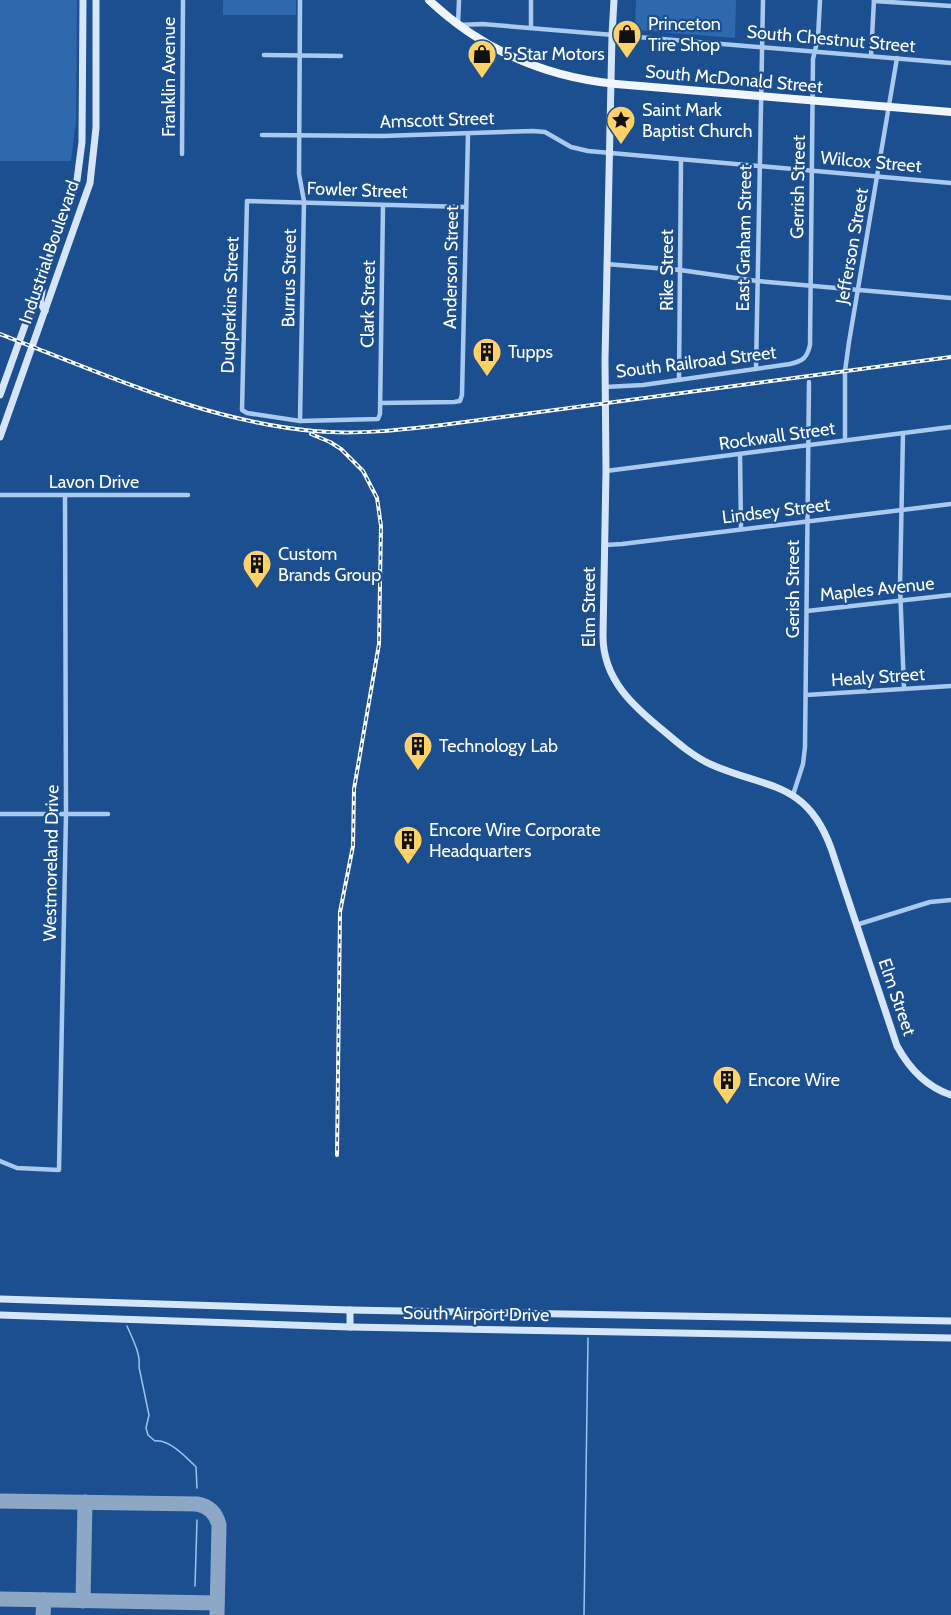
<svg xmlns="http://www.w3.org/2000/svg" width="951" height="1615" font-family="Cabin,sans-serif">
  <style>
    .green { fill: #2e69ad }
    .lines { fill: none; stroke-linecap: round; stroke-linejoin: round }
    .stream { stroke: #9cc4f0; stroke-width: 1.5 }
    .taxiway { stroke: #8da7c7; stroke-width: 15 }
    .street { stroke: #a9c9ee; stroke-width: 4.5 }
    .secondary { stroke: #d6e6fa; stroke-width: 7 }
    .primary { stroke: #f0f6ff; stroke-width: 8 }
    .rail-casing { stroke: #fff; stroke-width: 4 }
    .rail { stroke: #1b4f8f; stroke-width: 1.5; stroke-dasharray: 4.5; stroke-linecap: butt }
    .labels { text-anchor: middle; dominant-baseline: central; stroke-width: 4.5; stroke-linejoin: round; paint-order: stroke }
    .poi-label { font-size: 18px; fill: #fff; stroke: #1b4f8f; text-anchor: start }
    .street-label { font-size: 18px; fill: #fff; stroke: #1b4f8f }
  </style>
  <rect width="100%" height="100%" fill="#1b4f8f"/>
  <!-- green -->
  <g class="green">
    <path d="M 0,0 L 77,0 L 76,121 L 71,161 L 0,161 Z"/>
    <rect x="223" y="0" width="73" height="15"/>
    <path d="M 636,0 L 736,0 L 735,38 L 635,30 Z"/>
  </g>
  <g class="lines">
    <!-- stream -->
    <g class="stream">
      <path d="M 127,1326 C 132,1338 141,1354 139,1367 L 149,1415 L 146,1428 L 148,1435 L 155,1441 C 169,1439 186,1457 196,1467 L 197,1488"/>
      <path d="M 195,1586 L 197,1520"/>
      <path d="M 584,1615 L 588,1338"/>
    </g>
    <!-- taxiway -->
    <g class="taxiway">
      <path d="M 0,1501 L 197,1504 C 209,1506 216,1513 219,1525 L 217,1615"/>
      <path d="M 0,1599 L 217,1603"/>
      <path d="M 83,1601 L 85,1502"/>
      <path d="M 43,1615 L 44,1600"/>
    </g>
    <!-- street -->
    <g class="street">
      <path d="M 300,0 L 299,174 L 304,201 L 300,421"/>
      <path d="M 459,0 L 458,25 L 482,24 L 951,63"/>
      <path d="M 874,1 L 951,6"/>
      <path d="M 531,28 L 531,0"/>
      <path d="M 264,55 L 341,56"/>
      <path d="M 871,56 L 874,0"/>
      <path d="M 262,135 L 382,136 L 533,131 L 545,132 L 571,147 L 588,151 L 951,183"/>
      <path d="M 182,154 L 183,0"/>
      <path d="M 383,205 L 380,414 L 378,419 L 300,421 L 247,413 L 242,410 L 247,201 L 465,207"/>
      <path d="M 606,264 L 680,270 L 757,281 L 951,298"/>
      <path d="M 756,369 L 763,0"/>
      <path d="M 679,380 L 681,160"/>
      <path d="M 605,387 L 643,385 L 790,364 C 803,361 807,358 810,345 L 813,59 L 818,38 L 820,0"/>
      <path d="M 380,403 L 454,402 L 460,401 L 462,395 L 468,134"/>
      <path d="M 903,433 L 900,586 L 904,689"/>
      <path d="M 845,440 L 845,371 L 849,342 L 897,58"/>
      <path d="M 740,454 L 741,528"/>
      <path d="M 606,471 L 951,427"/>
      <path d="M 0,495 L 188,495"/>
      <path d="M 605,545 L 622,544 L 951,504"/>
      <path d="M 807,611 L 951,595"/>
      <path d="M 806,695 L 951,686"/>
      <path d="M 793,795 L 803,764 L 805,747 L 809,382"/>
      <path d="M 0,814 L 108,814"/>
      <path d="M 856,925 L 930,902 L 951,900"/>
      <path d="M 0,1161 L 17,1168 L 59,1170 L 66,814 L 65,495"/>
    </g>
    <!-- secondary -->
    <g class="secondary">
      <path d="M 614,0 L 612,35 L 605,360 L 606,471 L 603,636 C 603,680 634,707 665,732 C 679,744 693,756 710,764 C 766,789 806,780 831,848 L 897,1046 C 909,1068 927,1087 951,1095"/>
      <path d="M 42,291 L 40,302 L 45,311"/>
      <path d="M 0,395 L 77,180 L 82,142 L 83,0"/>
      <path d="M 0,437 L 90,183 L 96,128 L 96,0"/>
      <path d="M 0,1299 L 350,1310 L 951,1321"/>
      <path d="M 0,1315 L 350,1327 L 951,1338"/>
      <path d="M 350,1327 L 350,1310"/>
    </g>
    <!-- primary -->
    <path class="primary" d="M 429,0 C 481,49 545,77 616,84 L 951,112"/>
    <!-- rail casing -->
    <g class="rail-casing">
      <g id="rail">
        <path d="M 0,334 C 102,373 204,421 314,431 C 357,435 400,430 442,425 L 951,357"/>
        <path d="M 311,434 L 330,442 L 341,449 L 363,471 L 377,498 L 381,526 L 379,644 L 354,789 L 353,846 L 340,912 L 337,1155"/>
      </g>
    </g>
    <!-- rail -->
    <use href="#rail" class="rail"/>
  </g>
  <!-- icons -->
  <defs>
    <g id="shop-pin" transform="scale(1.5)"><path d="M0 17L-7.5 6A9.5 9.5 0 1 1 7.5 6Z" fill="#ffd166" stroke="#1b4f8f"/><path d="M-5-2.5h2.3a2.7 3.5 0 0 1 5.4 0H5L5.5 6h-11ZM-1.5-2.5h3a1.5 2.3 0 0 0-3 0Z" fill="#111"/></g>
    <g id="sight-pin" transform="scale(1.5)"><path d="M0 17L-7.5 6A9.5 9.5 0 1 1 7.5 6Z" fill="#ffd166" stroke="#1b4f8f"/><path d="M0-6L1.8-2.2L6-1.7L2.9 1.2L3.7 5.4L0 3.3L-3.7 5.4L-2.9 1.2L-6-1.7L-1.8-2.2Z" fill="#111"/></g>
    <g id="building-pin" transform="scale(1.5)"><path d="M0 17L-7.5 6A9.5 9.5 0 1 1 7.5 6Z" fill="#ffd166" stroke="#1b4f8f"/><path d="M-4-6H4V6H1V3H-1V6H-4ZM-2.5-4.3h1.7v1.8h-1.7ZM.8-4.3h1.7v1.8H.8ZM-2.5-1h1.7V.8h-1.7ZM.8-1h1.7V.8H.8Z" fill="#111"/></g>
  </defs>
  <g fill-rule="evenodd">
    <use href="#shop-pin" x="627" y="34"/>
    <use href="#shop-pin" x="482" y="54"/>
    <use href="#sight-pin" x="621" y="120"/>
    <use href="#building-pin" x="487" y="352"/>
    <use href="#building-pin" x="257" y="564"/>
    <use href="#building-pin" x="418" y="746"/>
    <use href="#building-pin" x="408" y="840"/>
    <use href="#building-pin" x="727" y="1080"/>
  </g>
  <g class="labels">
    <!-- poi labels -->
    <g class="poi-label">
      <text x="648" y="24">Princeton<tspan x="648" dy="21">Tire Shop</tspan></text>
      <text x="503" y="54">5 Star Motors</text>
      <text x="642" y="110">Saint Mark<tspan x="642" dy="21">Baptist Church</tspan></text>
      <text x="508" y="352">Tupps</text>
      <text x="278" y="554">Custom<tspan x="278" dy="21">Brands Group</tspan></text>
      <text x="439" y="746">Technology Lab</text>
      <text x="429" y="830">Encore Wire Corporate<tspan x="429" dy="21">Headquarters</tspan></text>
      <text x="748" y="1080">Encore Wire</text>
    </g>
    <!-- street labels -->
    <g class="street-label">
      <text transform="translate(831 39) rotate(5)">South Chestnut Street</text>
      <text transform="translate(169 77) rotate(-90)">Franklin Avenue</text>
      <text transform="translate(734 79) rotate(5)">South McDonald Street</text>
      <text transform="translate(437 120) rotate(-2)">Amscott Street</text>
      <text transform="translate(871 162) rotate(5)">Wilcox Street</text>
      <text transform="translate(798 187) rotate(-89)">Gerrish Street</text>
      <text transform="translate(357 190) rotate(2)">Fowler Street</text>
      <text transform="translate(744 238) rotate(-89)">East Graham Street</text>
      <text transform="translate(852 246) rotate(-80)">Jefferson Street</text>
      <text transform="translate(49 252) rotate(-71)">Industrial Boulevard</text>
      <text transform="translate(451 267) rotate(-89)">Anderson Street</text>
      <text transform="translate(667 270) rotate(-90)">Rike Street</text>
      <text transform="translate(289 278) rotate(-89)">Burrus Street</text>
      <text transform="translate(368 304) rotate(-89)">Clark Street</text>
      <text transform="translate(230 305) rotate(-88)">Dudperkins Street</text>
      <text transform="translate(696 362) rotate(-7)">South Railroad Street</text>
      <text transform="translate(777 436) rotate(-8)">Rockwall Street</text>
      <text x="94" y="482">Lavon Drive</text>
      <text transform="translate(776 511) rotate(-7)">Lindsey Street</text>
      <text transform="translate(793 589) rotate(-90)">Gerish Street</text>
      <text transform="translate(877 589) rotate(-6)">Maples Avenue</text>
      <text transform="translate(589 607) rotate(-90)">Elm Street</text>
      <text transform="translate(878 677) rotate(-4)">Healy Street</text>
      <text transform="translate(51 863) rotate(-89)">Westmoreland Drive</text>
      <text transform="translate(897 997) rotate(71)">Elm Street</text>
      <text transform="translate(476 1314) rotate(1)">South Airport Drive</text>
    </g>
  </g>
</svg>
